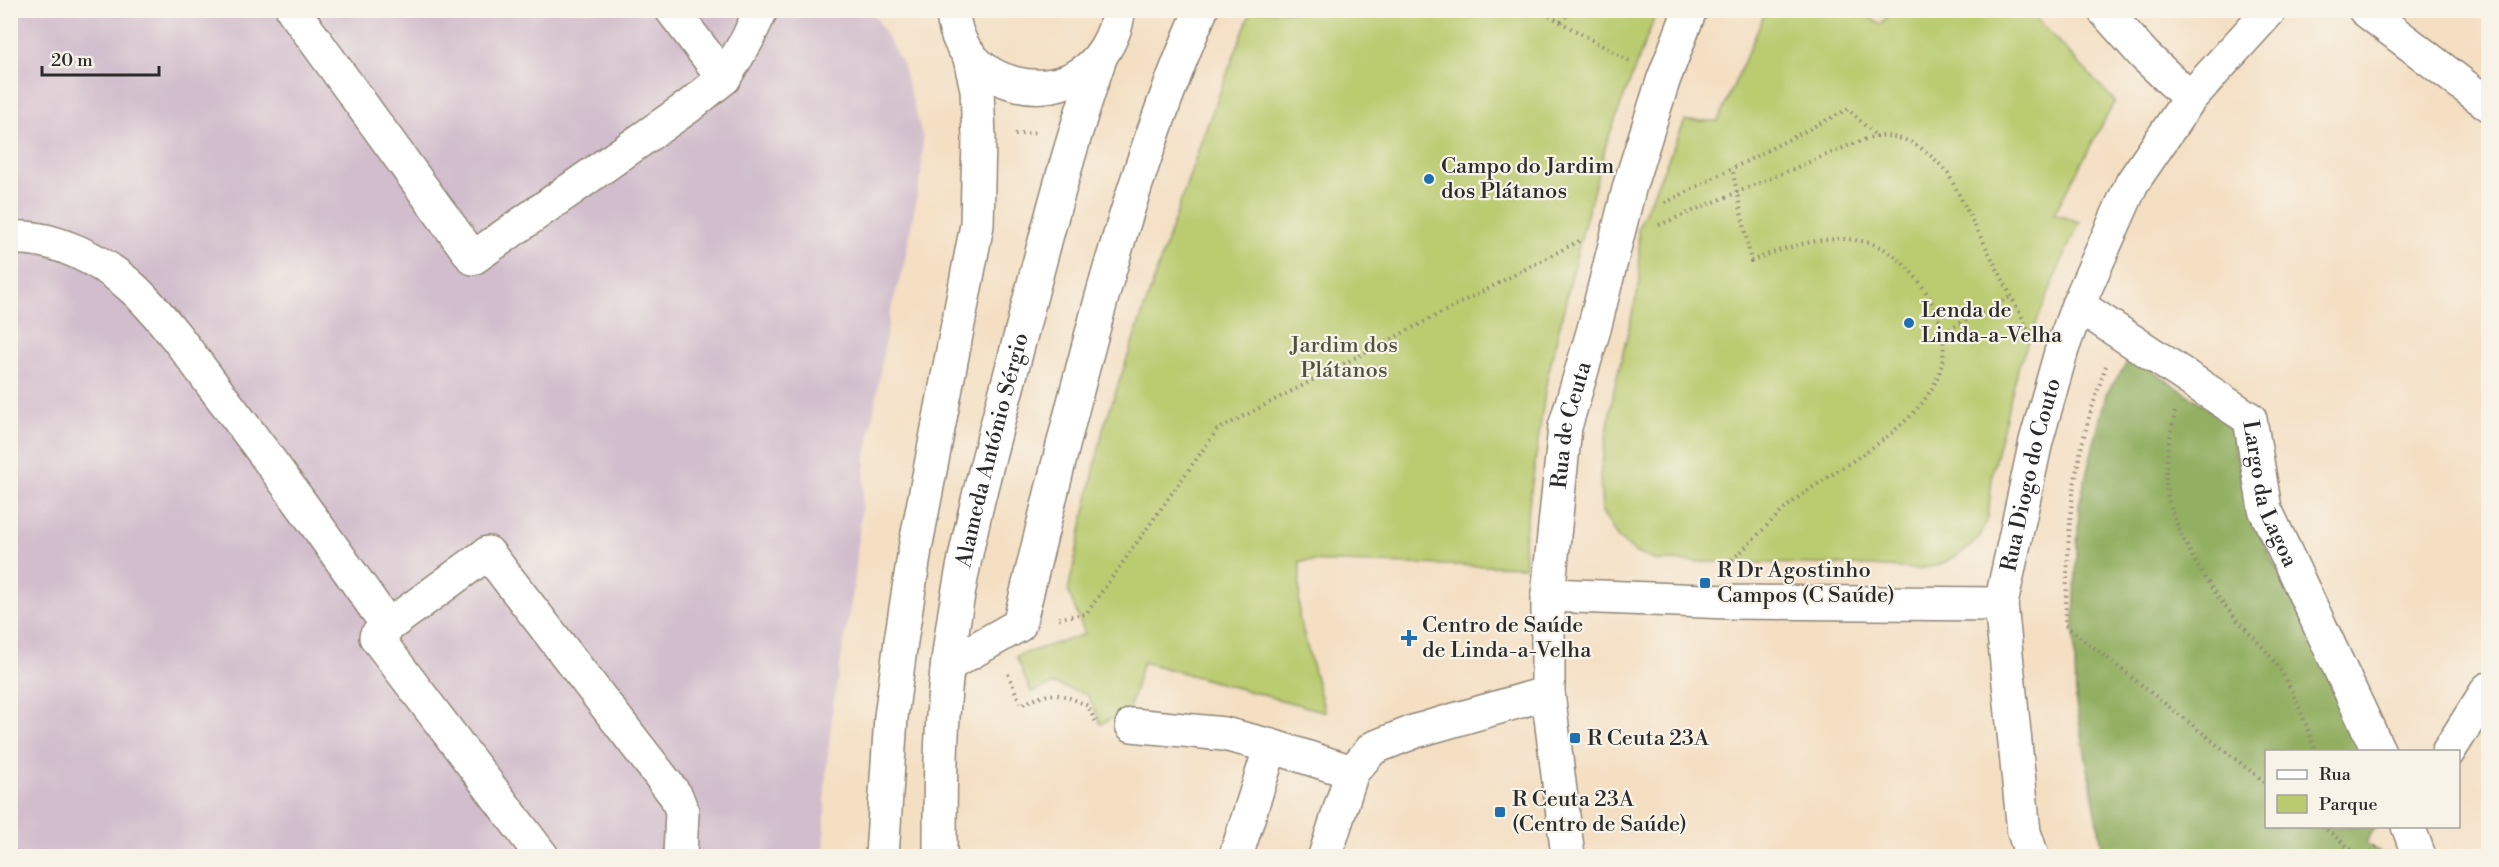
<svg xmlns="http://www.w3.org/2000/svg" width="2499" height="867" font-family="'Libre Bodoni',serif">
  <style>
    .industrial { fill: #d1bdcc }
    .green { fill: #bacb6f; stroke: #727b4d; stroke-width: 1.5 }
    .forest { fill: #93af62; stroke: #5f6d46; stroke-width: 1.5 }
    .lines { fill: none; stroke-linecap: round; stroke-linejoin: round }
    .minor-casing { stroke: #908577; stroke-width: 36 }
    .path { stroke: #908577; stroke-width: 4; stroke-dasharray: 1.5 4.5; stroke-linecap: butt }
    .minor { stroke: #fff; stroke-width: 33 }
    .poi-dot { fill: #1f6fb2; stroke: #f7f3e8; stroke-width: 2 }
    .labels { text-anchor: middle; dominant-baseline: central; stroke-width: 4.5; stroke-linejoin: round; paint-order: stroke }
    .poi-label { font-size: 22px; fill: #2b2b2b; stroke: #f7f3e8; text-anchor: start }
    .park-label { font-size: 22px; fill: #4f533c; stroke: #f7f3e8 }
    .street-label { font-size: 22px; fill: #2b2b2b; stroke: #f7f3e8 }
  </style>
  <rect width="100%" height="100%" fill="#f7f3e8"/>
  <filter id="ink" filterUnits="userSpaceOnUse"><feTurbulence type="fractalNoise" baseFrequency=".0167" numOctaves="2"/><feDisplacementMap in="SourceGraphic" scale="12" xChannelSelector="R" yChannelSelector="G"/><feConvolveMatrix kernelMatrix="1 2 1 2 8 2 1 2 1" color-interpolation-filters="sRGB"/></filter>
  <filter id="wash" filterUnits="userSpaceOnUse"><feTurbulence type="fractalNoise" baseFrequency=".008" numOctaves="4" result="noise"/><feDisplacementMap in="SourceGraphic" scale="24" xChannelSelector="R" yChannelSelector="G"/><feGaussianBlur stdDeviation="1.35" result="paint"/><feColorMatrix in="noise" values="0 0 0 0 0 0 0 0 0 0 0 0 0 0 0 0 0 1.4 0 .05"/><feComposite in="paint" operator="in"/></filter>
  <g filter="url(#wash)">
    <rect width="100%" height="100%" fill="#f4dfc3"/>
    <!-- industrial -->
    <path class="industrial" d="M 10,11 L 872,11 L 902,63 L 923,139 L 921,174 L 905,260 L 890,313 L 866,459 L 854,586 L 833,706 L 825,784 L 825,856 L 11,856 Z"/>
    <!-- green -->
    <g class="green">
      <path d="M 1251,11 L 1657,11 L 1607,141 L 1582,233 L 1547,379 L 1524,540 L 1525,567 L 1300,561 L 1299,617 L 1325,712 L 1143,662 L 1129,710 L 1101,724 L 1087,694 L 1054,684 L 1031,692 L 1016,656 L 1085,634 L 1068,591 L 1103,429 L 1202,139 Z"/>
      <path d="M 1766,11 L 1861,11 L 1881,24 L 1891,11 L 2029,11 L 2115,101 L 2054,214 L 2080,222 L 2066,251 L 2019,365 L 1993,468 L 1988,518 L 1979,538 L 1961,553 L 1940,565 L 1918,569 L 1855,565 L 1658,561 L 1636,553 L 1617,537 L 1602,512 L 1600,475 L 1614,390 L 1640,282 L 1638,228 L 1685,121 L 1718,121 Z"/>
    </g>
    <!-- forest -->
    <path class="forest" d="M 2131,357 L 2228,421 L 2252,520 L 2368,751 L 2266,752 L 2266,826 L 2375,827 L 2366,843 L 2386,856 L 2104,856 L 2076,704 L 2074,619 L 2079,504 L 2106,394 Z"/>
  </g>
  <g filter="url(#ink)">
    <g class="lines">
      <!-- minor casing -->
      <g class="minor-casing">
        <g id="minor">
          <path d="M 293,10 L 473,258 L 688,107 L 724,78 L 747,40 L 761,10"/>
          <path d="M 672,10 L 724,78"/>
          <path d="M 953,10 C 955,88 1065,115 1105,49 C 1112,37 1118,24 1118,10"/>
          <path d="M 2104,10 L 2144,55 L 2190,98"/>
          <path d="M 2365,10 L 2488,104"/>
          <path d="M 10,238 C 55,235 106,262 137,292 C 168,323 194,360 220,395 C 278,470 333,548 388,626"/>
          <path id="s1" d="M 2078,305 L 2250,419 L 2265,509 L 2379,752"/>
          <path d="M 1548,595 L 1729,602 L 2001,604"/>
          <path d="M 948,665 L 1019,625 C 1070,418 1116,207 1201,10"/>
          <path d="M 1132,725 L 1224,734 L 1271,746"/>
          <path d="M 2448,752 L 2488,689"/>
          <path d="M 2408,826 L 2419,856"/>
          <path d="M 542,856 L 376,637 L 388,626 L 488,553 L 676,796 L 682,811 L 680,856"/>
          <path d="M 882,856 L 891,717 L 901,641 L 915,549 L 977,225 L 979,138 L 977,89 L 969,54"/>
          <path id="s2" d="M 940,856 C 940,784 940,711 951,639 C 965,536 995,435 1021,334 C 1045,240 1069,146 1101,55"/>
          <path d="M 1236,856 L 1271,746 L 1352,772"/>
          <path d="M 1325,856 L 1352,772 L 1373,748 L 1416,731 L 1548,693"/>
          <path id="s3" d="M 1568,856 L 1548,693 L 1548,595 L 1565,427 L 1594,329 L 1630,185 L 1663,81 L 1690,10"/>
          <path id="s4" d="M 2032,856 L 2024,832 L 2001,604 L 2036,441 L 2062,349 L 2078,305 L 2132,183 L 2190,98 L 2270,10"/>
        </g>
      </g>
      <!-- path -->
      <g class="path">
        <path d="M 1539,10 L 1631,62"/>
        <path d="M 1561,22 L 1571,10"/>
        <path d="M 1015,135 L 1037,132"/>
        <path d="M 1665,203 L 1848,109 L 1876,136"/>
        <path d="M 1659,225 L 1850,145 C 1859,142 1869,137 1878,136 C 1910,135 1928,151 1948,173 L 2029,331"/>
        <path d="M 1944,332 L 2012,296"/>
        <path d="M 2106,366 C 2095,397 2085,428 2079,459 C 2067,513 2068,571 2065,625 L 2266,783"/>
        <path d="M 2175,412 C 2170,436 2165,459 2166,484 C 2168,519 2203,579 2225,606 C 2241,626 2262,643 2276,664 C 2294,690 2305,722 2316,752"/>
        <path d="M 1730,565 L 1730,562 C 1754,540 1777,513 1803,494 C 1861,452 1972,402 1937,314 C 1928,292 1915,274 1898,259 C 1857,223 1796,243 1751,261 L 1732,168"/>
        <path d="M 1059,618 L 1086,614 L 1217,430 L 1579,241"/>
        <path d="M 1008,674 L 1021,705 C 1052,690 1059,692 1088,706 L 1095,721"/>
        <path d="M 2322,826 L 2359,856"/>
        <path d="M 1110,856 L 1141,856"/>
        <path d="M 2367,856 L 2377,846"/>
      </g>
      <!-- minor -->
      <use href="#minor" class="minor"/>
    </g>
  </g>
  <!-- markers -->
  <g class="poi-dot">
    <circle cx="1429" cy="179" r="6"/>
    <circle cx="1909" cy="323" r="6"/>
    <rect x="1699" y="577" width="12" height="12" rx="3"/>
    <path d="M1406 629h6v6h6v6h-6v6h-6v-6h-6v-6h6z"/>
    <rect x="1569" y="732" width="12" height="12" rx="3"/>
    <rect x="1494" y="806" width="12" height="12" rx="3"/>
  </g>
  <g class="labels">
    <!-- poi labels -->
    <g class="poi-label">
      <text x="1441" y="166">Campo do Jardim<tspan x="1441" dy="25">dos Plátanos</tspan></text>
      <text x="1921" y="310">Lenda de<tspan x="1921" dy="25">Linda-a-Velha</tspan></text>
      <text x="1717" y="570">R Dr Agostinho<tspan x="1717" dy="25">Campos (C Saúde)</tspan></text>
      <text x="1422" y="625">Centro de Saúde<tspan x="1422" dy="25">de Linda-a-Velha</tspan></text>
      <text x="1587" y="738">R Ceuta 23A</text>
      <text x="1512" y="799">R Ceuta 23A<tspan x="1512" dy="25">(Centro de Saúde)</tspan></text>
    </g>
    <!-- park labels -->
    <g class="park-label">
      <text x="1344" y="345">Jardim dos<tspan x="1344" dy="25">Plátanos</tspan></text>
    </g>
    <!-- street labels -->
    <g class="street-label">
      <text stroke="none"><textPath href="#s3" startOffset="434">Rua de Ceuta</textPath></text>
      <text stroke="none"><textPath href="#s2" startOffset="411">Alameda António Sérgio</textPath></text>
      <text stroke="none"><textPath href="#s4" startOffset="387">Rua Diogo do Couto</textPath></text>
      <text stroke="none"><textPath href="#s1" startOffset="284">Largo da Lagoa</textPath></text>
    </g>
  </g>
  <!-- margin -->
  <rect width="2499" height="867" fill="none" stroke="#f7f3e8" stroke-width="36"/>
  <!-- legend -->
  <rect x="2265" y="750" width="195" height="78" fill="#f7f3e8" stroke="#a5a39c" stroke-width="1.5"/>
  <rect x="2277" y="770" width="30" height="9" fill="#ffffff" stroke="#a5a39c" stroke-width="1.5"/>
  <text x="2319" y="780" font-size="18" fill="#2b2b2b">Rua</text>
  <rect x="2277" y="795" width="30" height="18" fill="#bacb6f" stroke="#a5a39c" stroke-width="1.5"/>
  <text x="2319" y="810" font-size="18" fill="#2b2b2b">Parque</text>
  <!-- scale -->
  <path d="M42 66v9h117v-9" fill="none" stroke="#2b2b2b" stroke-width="3"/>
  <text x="51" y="66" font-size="18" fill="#2b2b2b" stroke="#f7f3e8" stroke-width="4.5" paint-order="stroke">20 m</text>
</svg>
